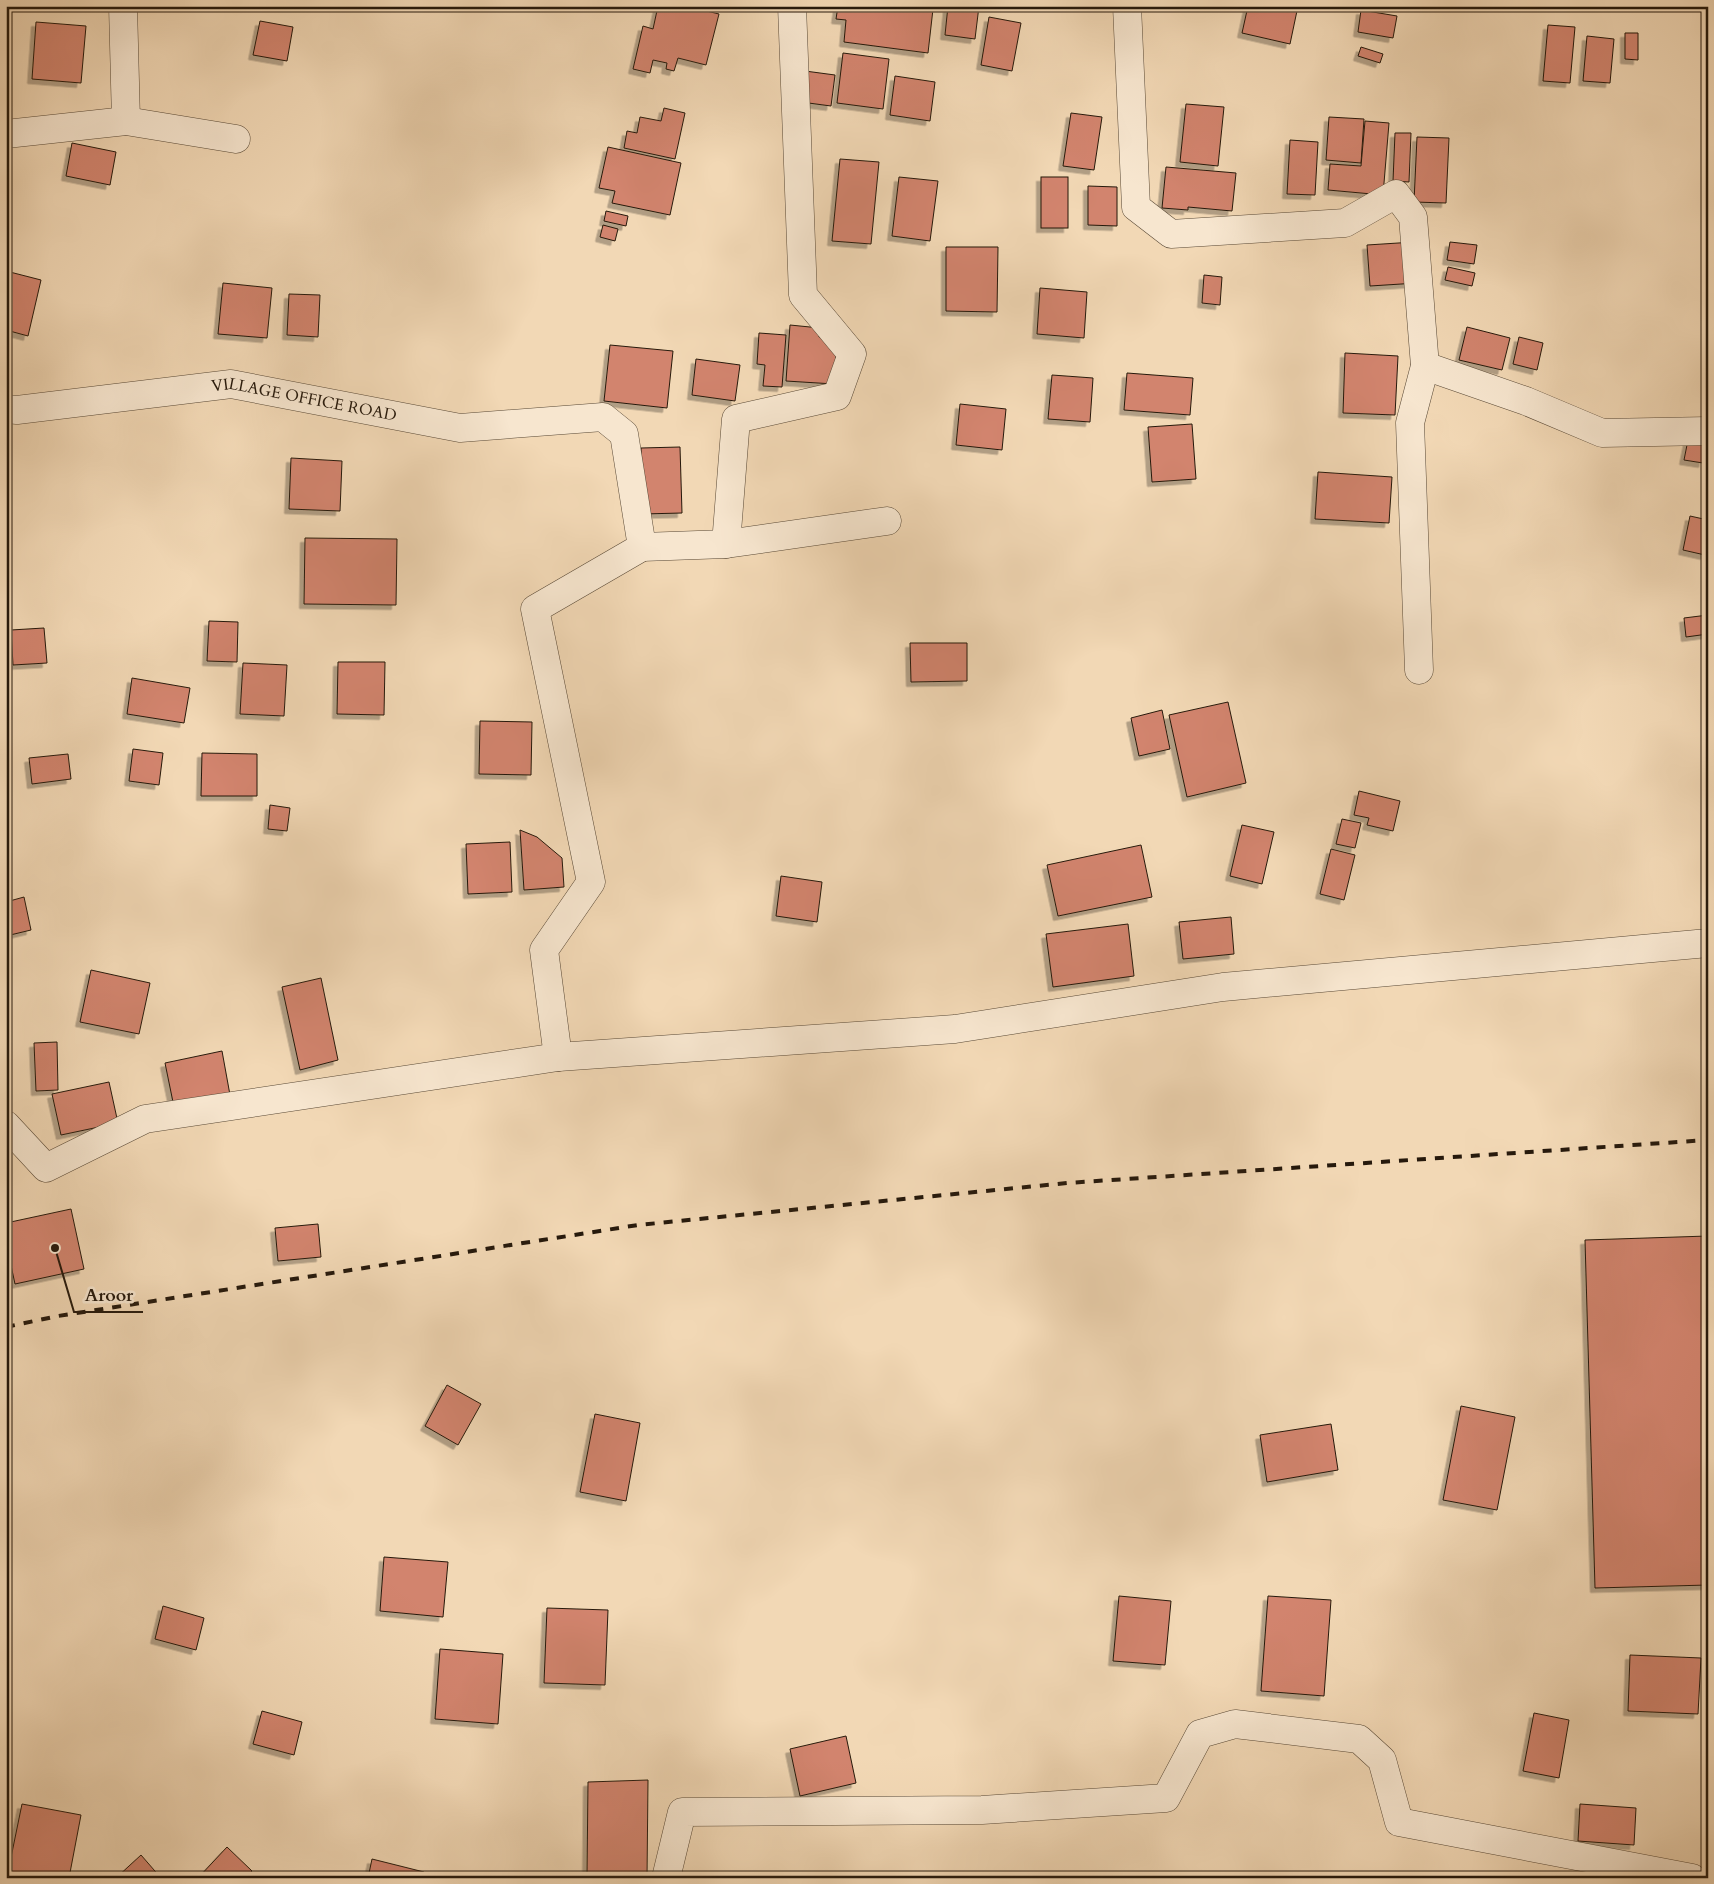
<svg xmlns="http://www.w3.org/2000/svg" width="1714" height="1884" font-family="Cardo,serif">
  <style>
    .building { fill: #d2846e; stroke: #26190c; filter: url(#shadow) }
    .lines { fill: none; stroke-linecap: round; stroke-linejoin: round }
    .minor-casing { stroke: #594936; stroke-width: 29 }
    .minor { stroke: #f7e6cf; stroke-width: 28 }
    .rail { stroke: #26190c; stroke-width: 4; stroke-dasharray: 9 9; stroke-linecap: butt }
    .labels { text-anchor: middle; dominant-baseline: central; stroke-width: 5; stroke-linejoin: round; paint-order: stroke }
    .street-label { font-size: 16px; fill: #26190c; stroke: #f7e6cf }
    .leader { fill: none; stroke: #26190c; stroke-width: 2 }
    .callout-dot { fill: #26190c; stroke: #f7e6cf; stroke-width: 2 }
    .callout-label { font-size: 18px; text-anchor: middle; font-weight: bold; fill: #26190c; stroke: #f7e6cf; stroke-width: 5; stroke-linejoin: round; paint-order: stroke }
  </style>
  <defs>
    <filter id="shadow"><feDropShadow dx="-4.5" dy="4.5" stdDeviation="0" flood-color="#0004"/></filter>
  </defs>
  <rect width="100%" height="100%" fill="#f2d8b5"/>
  <filter id="stains"><feTurbulence type="fractalNoise" baseFrequency=".004" numOctaves="4"/><feColorMatrix values="0 0 0 0 .2 0 0 0 0 .09 0 0 0 0 .02 0 0 0 .5 -.17"/></filter>
  <radialGradient id="worn" r=".72"><stop offset=".6" stop-color="#630" stop-opacity="0"/><stop offset="1" stop-color="#630" stop-opacity=".3"/></radialGradient>
  <!-- building -->
  <g class="building">
    <path d="M 658,6 L 686,6 L 719,14 L 706,65 L 678,58 L 674,71 L 666,69 L 667,63 L 653,60 L 650,73 L 633,69 L 643,26 L 653,29 Z"/>
    <path d="M 838,6 L 914,6 L 933,9 L 928,53 L 844,42 L 846,20 L 836,19 Z"/>
    <path d="M 948,6 L 979,6 L 975,39 L 945,35 Z"/>
    <path d="M 1248,6 L 1298,6 L 1290,44 L 1242,33 Z"/>
    <path d="M 1361,10 L 1397,16 L 1393,38 L 1358,32 Z"/>
    <path d="M 989,17 L 1021,23 L 1012,71 L 981,65 Z"/>
    <path d="M 260,21 L 293,27 L 287,61 L 253,55 Z"/>
    <path d="M 36,22 L 86,26 L 81,83 L 32,79 Z"/>
    <path d="M 1548,25 L 1575,27 L 1570,83 L 1543,81 Z"/>
    <path d="M 1625,33 L 1638,33 L 1638,60 L 1625,59 Z"/>
    <path d="M 1587,36 L 1614,39 L 1610,83 L 1583,81 Z"/>
    <path d="M 1361,47 L 1383,54 L 1380,63 L 1358,56 Z"/>
    <path d="M 843,53 L 889,59 L 883,109 L 837,103 Z"/>
    <path d="M 805,71 L 835,75 L 831,106 L 801,102 Z"/>
    <path d="M 895,76 L 935,82 L 930,121 L 890,115 Z"/>
    <path d="M 1186,104 L 1224,107 L 1218,166 L 1180,162 Z"/>
    <path d="M 664,108 L 685,113 L 675,159 L 624,148 L 627,131 L 637,133 L 640,117 L 661,121 Z"/>
    <path d="M 1071,113 L 1102,117 L 1094,170 L 1063,166 Z"/>
    <path d="M 1329,117 L 1364,119 L 1361,163 L 1326,160 Z"/>
    <path d="M 1365,121 L 1389,123 L 1383,195 L 1328,190 L 1330,164 L 1361,166 Z"/>
    <path d="M 1395,133 L 1411,133 L 1409,182 L 1393,181 Z"/>
    <path d="M 1417,137 L 1449,138 L 1446,203 L 1414,202 Z"/>
    <path d="M 1290,140 L 1318,142 L 1315,195 L 1287,194 Z"/>
    <path d="M 72,143 L 116,152 L 110,185 L 66,176 Z"/>
    <path d="M 608,147 L 681,163 L 670,215 L 612,203 L 615,191 L 599,188 Z"/>
    <path d="M 840,159 L 879,162 L 871,244 L 832,241 Z"/>
    <path d="M 1166,167 L 1236,173 L 1232,211 L 1188,207 L 1188,210 L 1162,208 Z"/>
    <path d="M 899,177 L 938,181 L 930,241 L 892,236 Z"/>
    <rect x="1041" y="177" width="27" height="51"/>
    <path d="M 1088,186 L 1117,187 L 1117,226 L 1088,225 Z"/>
    <path d="M 606,211 L 628,216 L 626,226 L 604,221 Z"/>
    <path d="M 603,225 L 618,229 L 615,241 L 600,237 Z"/>
    <path d="M 1414,242 L 1417,283 L 1370,286 L 1367,245 Z"/>
    <path d="M 1450,242 L 1477,245 L 1474,264 L 1447,260 Z"/>
    <path d="M 946,247 L 998,247 L 997,312 L 946,311 Z"/>
    <path d="M 1448,267 L 1475,273 L 1472,286 L 1445,280 Z"/>
    <path d="M 6,271 L 41,280 L 28,336 L 6,330 Z"/>
    <path d="M 1204,275 L 1222,277 L 1220,305 L 1202,303 Z"/>
    <path d="M 223,283 L 272,288 L 267,338 L 218,334 Z"/>
    <path d="M 1040,288 L 1087,292 L 1084,338 L 1037,334 Z"/>
    <path d="M 289,294 L 320,295 L 318,337 L 287,335 Z"/>
    <path d="M 790,325 L 820,328 L 819,337 L 837,338 L 834,384 L 786,381 Z"/>
    <path d="M 1467,327 L 1510,338 L 1502,370 L 1459,360 Z"/>
    <path d="M 759,333 L 786,335 L 782,387 L 763,386 L 765,365 L 757,364 Z"/>
    <path d="M 1519,337 L 1543,343 L 1537,370 L 1513,364 Z"/>
    <path d="M 610,345 L 673,351 L 667,408 L 604,401 Z"/>
    <path d="M 1345,353 L 1398,356 L 1395,415 L 1343,413 Z"/>
    <path d="M 696,359 L 740,365 L 735,401 L 692,395 Z"/>
    <path d="M 1127,373 L 1193,378 L 1190,415 L 1124,410 Z"/>
    <path d="M 1052,375 L 1093,378 L 1090,422 L 1048,419 Z"/>
    <path d="M 960,404 L 1006,409 L 1002,450 L 956,445 Z"/>
    <path d="M 1192,424 L 1196,479 L 1152,482 L 1148,427 Z"/>
    <path d="M 1689,435 L 1708,439 L 1703,463 L 1684,460 Z"/>
    <path d="M 680,447 L 682,513 L 642,514 L 641,448 Z"/>
    <path d="M 291,458 L 342,461 L 340,511 L 289,509 Z"/>
    <path d="M 1318,472 L 1392,477 L 1389,523 L 1315,519 Z"/>
    <path d="M 1690,516 L 1708,520 L 1705,555 L 1683,550 Z"/>
    <path d="M 305,538 L 397,539 L 396,605 L 304,604 Z"/>
    <path d="M 1708,615 L 1708,634 L 1686,637 L 1684,618 Z"/>
    <path d="M 209,621 L 238,622 L 237,662 L 207,661 Z"/>
    <path d="M 44,628 L 47,663 L 13,665 L 11,630 Z"/>
    <path d="M 910,643 L 967,643 L 967,681 L 911,682 Z"/>
    <path d="M 338,662 L 385,662 L 384,715 L 337,714 Z"/>
    <path d="M 243,663 L 287,665 L 284,716 L 240,714 Z"/>
    <path d="M 132,678 L 190,688 L 184,723 L 127,714 Z"/>
    <path d="M 1228,702 L 1246,783 L 1187,797 L 1169,715 Z"/>
    <path d="M 1162,710 L 1170,749 L 1139,756 L 1131,718 Z"/>
    <path d="M 480,721 L 532,722 L 531,775 L 479,774 Z"/>
    <path d="M 133,749 L 163,753 L 159,785 L 129,781 Z"/>
    <path d="M 202,753 L 257,754 L 257,796 L 201,796 Z"/>
    <path d="M 68,754 L 71,779 L 32,784 L 29,758 Z"/>
    <path d="M 1359,791 L 1400,801 L 1393,831 L 1367,825 L 1369,818 L 1354,815 Z"/>
    <path d="M 270,805 L 290,808 L 287,831 L 268,829 Z"/>
    <path d="M 1342,819 L 1361,823 L 1355,848 L 1336,844 Z"/>
    <path d="M 1242,825 L 1274,832 L 1262,884 L 1230,876 Z"/>
    <path d="M 520,830 L 537,837 L 562,858 L 564,887 L 524,890 Z"/>
    <path d="M 510,842 L 512,892 L 468,894 L 466,844 Z"/>
    <path d="M 1141,845 L 1152,897 L 1058,916 L 1047,865 Z"/>
    <path d="M 1331,849 L 1355,855 L 1344,900 L 1320,894 Z"/>
    <path d="M 781,876 L 822,882 L 817,922 L 776,916 Z"/>
    <path d="M 24,897 L 31,930 L 6,936 L 6,902 Z"/>
    <path d="M 1231,917 L 1234,954 L 1183,959 L 1179,922 Z"/>
    <path d="M 1128,924 L 1134,976 L 1053,987 L 1046,934 Z"/>
    <path d="M 91,970 L 150,983 L 139,1034 L 80,1022 Z"/>
    <path d="M 321,978 L 338,1060 L 300,1070 L 282,987 Z"/>
    <path d="M 57,1042 L 58,1090 L 36,1091 L 34,1043 Z"/>
    <path d="M 222,1051 L 230,1095 L 174,1107 L 165,1063 Z"/>
    <path d="M 109,1082 L 118,1123 L 61,1135 L 52,1094 Z"/>
    <path d="M 71,1209 L 84,1269 L 15,1284 L 6,1242 L 6,1223 Z"/>
    <path d="M 318,1224 L 321,1257 L 278,1261 L 275,1228 Z"/>
    <path d="M 1708,1236 L 1708,1585 L 1595,1588 L 1585,1240 Z"/>
    <path d="M 447,1385 L 481,1404 L 458,1445 L 425,1426 Z"/>
    <path d="M 1461,1406 L 1515,1417 L 1497,1510 L 1443,1500 Z"/>
    <path d="M 595,1414 L 640,1423 L 626,1501 L 580,1492 Z"/>
    <path d="M 1331,1424 L 1338,1470 L 1267,1482 L 1260,1435 Z"/>
    <path d="M 384,1557 L 448,1562 L 443,1617 L 380,1611 Z"/>
    <path d="M 1119,1596 L 1171,1601 L 1165,1665 L 1113,1661 Z"/>
    <path d="M 1268,1596 L 1331,1600 L 1324,1696 L 1261,1691 Z"/>
    <path d="M 163,1606 L 204,1618 L 196,1650 L 155,1639 Z"/>
    <path d="M 547,1608 L 608,1610 L 605,1685 L 544,1683 Z"/>
    <path d="M 440,1649 L 503,1654 L 498,1724 L 435,1719 Z"/>
    <path d="M 1630,1655 L 1701,1658 L 1698,1714 L 1628,1711 Z"/>
    <path d="M 262,1711 L 302,1722 L 294,1755 L 253,1744 Z"/>
    <path d="M 1534,1713 L 1569,1720 L 1559,1778 L 1523,1771 Z"/>
    <path d="M 846,1736 L 856,1783 L 800,1796 L 790,1749 Z"/>
    <path d="M 648,1780 L 647,1878 L 587,1876 L 588,1782 Z"/>
    <path d="M 22,1804 L 81,1815 L 69,1878 L 41,1878 L 8,1872 Z"/>
    <path d="M 1580,1804 L 1636,1808 L 1634,1845 L 1578,1841 Z"/>
    <path d="M 227,1847 L 252,1871 L 245,1878 L 198,1878 Z"/>
    <path d="M 141,1855 L 161,1878 L 116,1878 Z"/>
    <path d="M 372,1859 L 424,1872 L 423,1878 L 368,1878 Z"/>
  </g>
  <g class="lines">
    <!-- minor casing -->
    <g class="minor-casing">
      <g id="minor">
        <path d="M 1127,6 L 1136,207 L 1171,234 L 1345,223 L 1396,194 L 1413,217 L 1425,366 L 1526,401 L 1602,433 L 1708,431"/>
        <path d="M 126,121 L 236,139"/>
        <path d="M 6,134 L 126,121 L 123,6"/>
        <path id="s1" d="M 6,409 L 17,410 L 231,384 L 460,428 L 603,417 L 624,434 L 642,547 L 535,609 L 591,882 L 544,950 L 558,1057"/>
        <path d="M 726,544 L 887,521"/>
        <path d="M 642,547 L 726,544 L 736,419 L 837,396 L 852,354 L 803,295 L 792,6"/>
        <path d="M 1419,670 L 1410,423 L 1425,366"/>
        <path d="M 6,1125 L 46,1168 L 145,1119 L 558,1057 L 955,1029 L 1223,987 L 1708,943"/>
        <path d="M 666,1878 L 682,1812 L 982,1810 L 1166,1798 L 1200,1734 L 1235,1724 L 1359,1739 L 1382,1760 L 1399,1822 L 1692,1878"/>
      </g>
    </g>
    <!-- minor -->
    <use href="#minor" class="minor"/>
    <!-- rail -->
    <path class="rail" d="M 6,1327 L 58,1316 L 638,1225 L 1067,1183 L 1708,1140"/>
  </g>
  <g class="labels">
    <!-- street labels -->
    <g class="street-label">
      <text stroke="none"><textPath href="#s1" startOffset="301">VILLAGE OFFICE ROAD</textPath></text>
    </g>
  </g>
  <!-- callouts -->
  <path class="leader" d="M55 1248L74 1312H143"/>
  <circle class="callout-dot" cx="55" cy="1248" r="5"/>
  <g class="callout-label">
    <text x="109" y="1301">Aroor</text>
  </g>
  <!-- margin -->
  <rect width="1714" height="1884" fill="none" stroke="#f2d8b5" stroke-width="25"/>
  <rect x="8" y="8" width="1699" height="1869" fill="none" stroke="#26190c" stroke-width="2.5"/>
  <rect x="12" y="12" width="1689" height="1859" fill="none" stroke="#26190c"/>
  <rect width="100%" height="100%" filter="url(#stains)"/>
  <rect width="100%" height="100%" fill="url(#worn)"/>
</svg>
